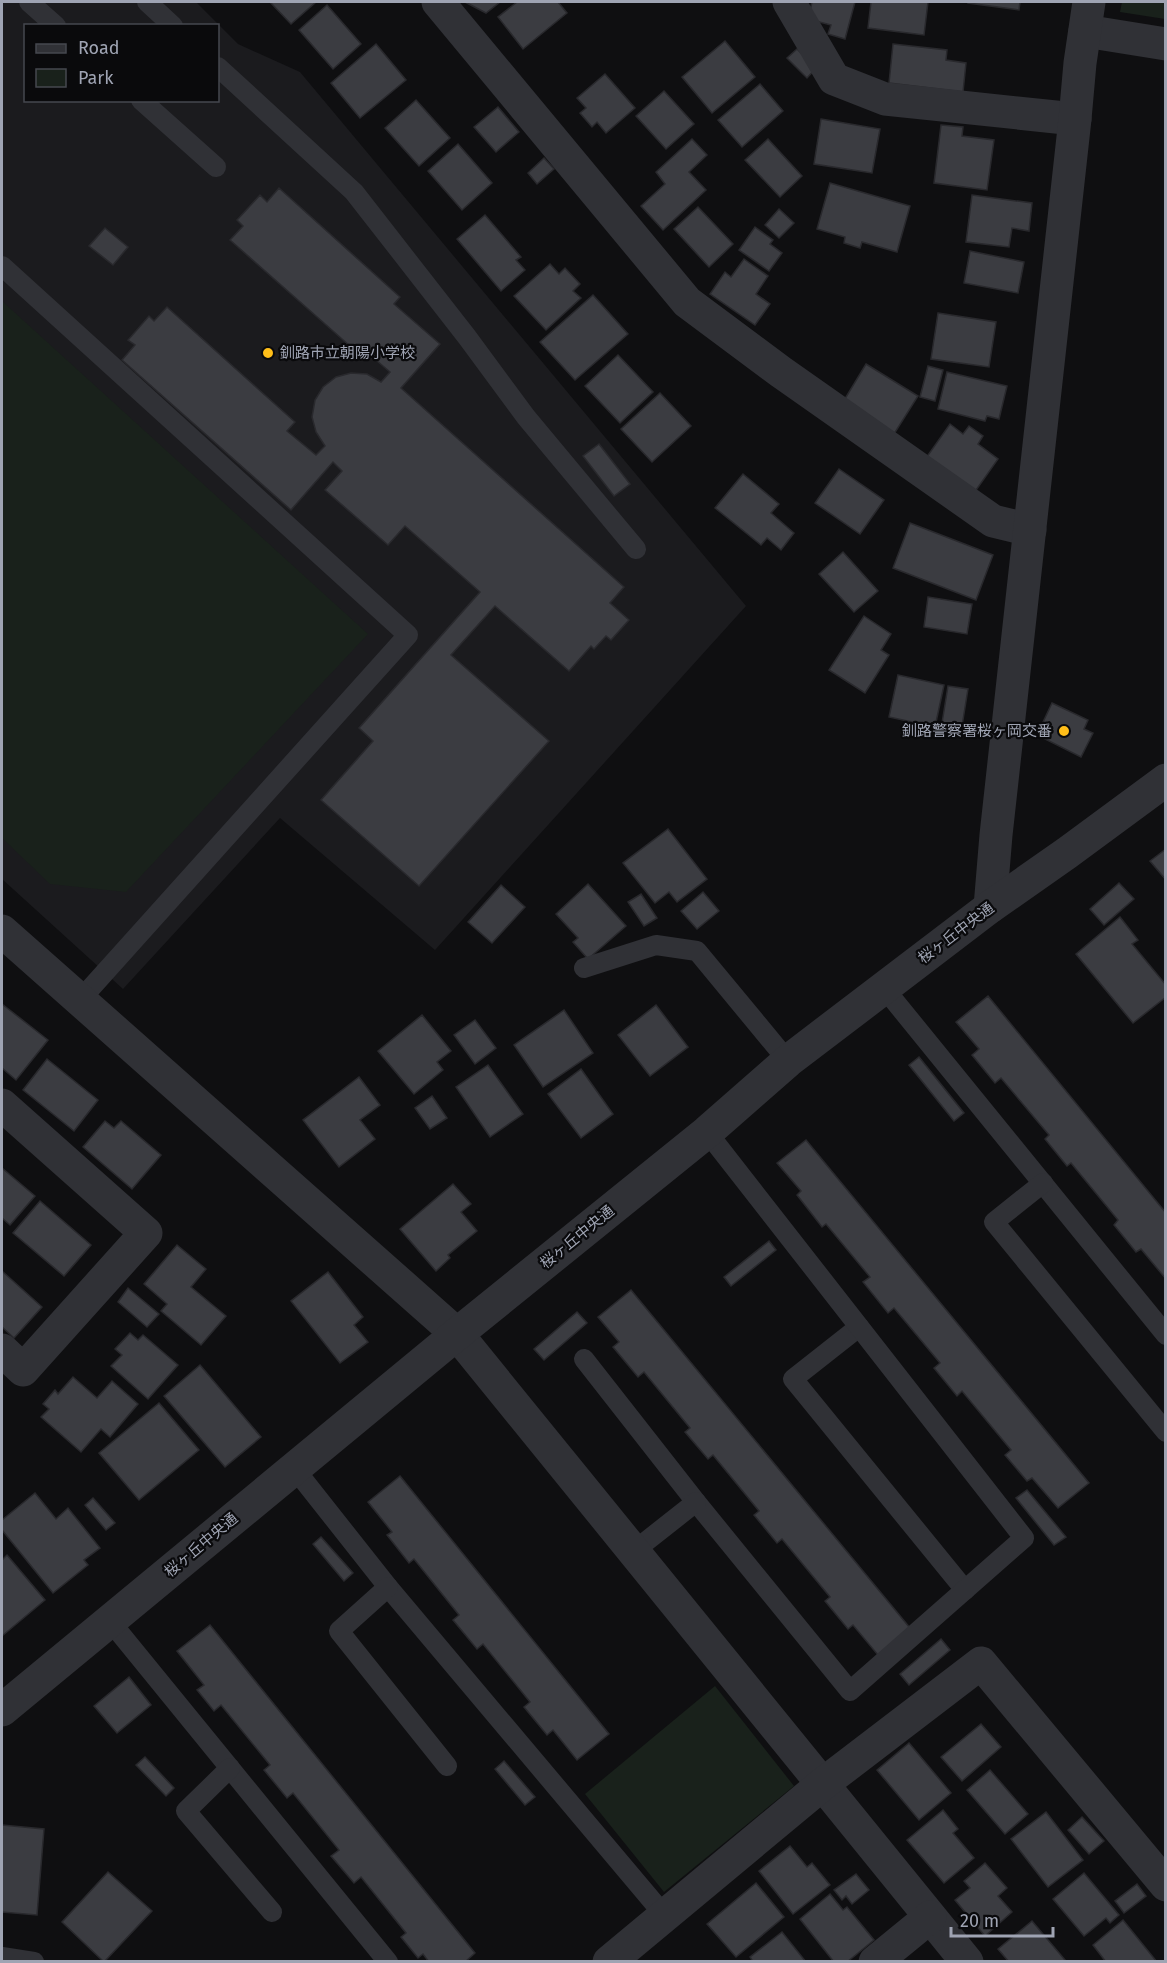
<svg xmlns="http://www.w3.org/2000/svg" width="1167" height="1963" font-family="'Fira Sans','Noto Sans JP',sans-serif">
  <style>
    .built { fill: #1b1b1e; fill-rule: evenodd }
    .green { fill: #19211b }
    .building { fill: #3b3c41; stroke: #29292d; stroke-width: 1.5 }
    .lines { fill: none; stroke-linecap: round; stroke-linejoin: round }
    .service { stroke: #303136; stroke-width: 20 }
    .minor { stroke: #303136; stroke-width: 33 }
    .tertiary { stroke: #303136; stroke-width: 33 }
    .poi-dot { fill: #ffbe19; stroke: #0a0a0c; stroke-width: 2 }
    .labels { text-anchor: middle; dominant-baseline: central; stroke-width: 4.5; stroke-linejoin: round; paint-order: stroke }
    .poi-label { font-size: 15px; fill: #9fa4b3; stroke: #0a0a0c; text-anchor: start }
    .street-label { font-size: 15px; fill: #9fa4b3; stroke: #0a0a0c }
  </style>
  <rect width="100%" height="100%" fill="#0f0f11"/>
  <!-- built -->
  <path class="built" d="M 2,2 L 196,2 L 238,44 L 300,72 L 746,606 L 435,950 L 280,818 L 123,989 L 2,879 ZM 26,26 L 218,26 L 218,100 L 26,100 Z"/>
  <!-- green -->
  <g class="green">
    <path d="M 1122,2 L 1165,2 L 1165,19 L 1120,12 Z"/>
    <path d="M 2,301 L 368,634 L 126,892 L 50,884 L 2,838 Z"/>
    <path d="M 715,1686 L 794,1786 L 664,1892 L 585,1794 Z"/>
  </g>
  <!-- building -->
  <g class="building">
    <path d="M 270,2 L 316,2 L 291,24 Z"/>
    <path d="M 465,2 L 500,2 L 486,13 Z"/>
    <path d="M 517,2 L 558,2 L 567,13 L 523,49 L 498,17 Z"/>
    <path d="M 812,2 L 855,2 L 845,39 L 828,34 L 831,25 L 808,19 Z"/>
    <path d="M 871,2 L 928,2 L 924,35 L 868,28 Z"/>
    <path d="M 968,2 L 1020,2 L 1019,10 L 968,3 Z"/>
    <path d="M 327,5 L 361,44 L 333,69 L 299,30 Z"/>
    <path d="M 725,41 L 755,77 L 712,113 L 682,77 Z"/>
    <path d="M 376,44 L 406,80 L 360,118 L 331,83 Z"/>
    <path d="M 893,44 L 947,50 L 946,60 L 966,63 L 963,92 L 889,83 Z"/>
    <path d="M 797,49 L 816,68 L 807,78 L 787,58 Z"/>
    <path d="M 605,74 L 635,108 L 606,133 L 597,122 L 592,127 L 580,113 L 586,108 L 577,98 Z"/>
    <path d="M 760,84 L 783,111 L 742,147 L 718,120 Z"/>
    <path d="M 664,91 L 694,124 L 666,149 L 636,116 Z"/>
    <path d="M 416,100 L 450,138 L 419,166 L 385,128 Z"/>
    <path d="M 498,107 L 519,132 L 496,152 L 474,127 Z"/>
    <path d="M 821,119 L 880,129 L 872,173 L 814,164 Z"/>
    <path d="M 941,125 L 963,127 L 962,136 L 994,140 L 987,190 L 934,183 Z"/>
    <path d="M 692,139 L 707,155 L 689,172 L 706,190 L 663,230 L 641,206 L 665,184 L 656,172 Z"/>
    <path d="M 768,139 L 802,176 L 780,197 L 745,160 Z"/>
    <path d="M 458,144 L 492,183 L 462,210 L 428,171 Z"/>
    <path d="M 544,158 L 554,169 L 537,184 L 528,173 Z"/>
    <path d="M 830,183 L 910,206 L 897,252 L 862,242 L 860,248 L 844,243 L 845,237 L 817,229 Z"/>
    <path d="M 279,188 L 400,297 L 394,304 L 440,344 L 401,388 L 624,587 L 610,603 L 629,620 L 611,640 L 606,636 L 594,649 L 591,646 L 569,671 L 495,606 L 451,655 L 549,741 L 419,886 L 321,800 L 373,741 L 359,728 L 480,592 L 405,526 L 388,545 L 325,490 L 342,471 L 333,462 L 291,510 L 122,360 L 135,345 L 128,340 L 149,316 L 154,321 L 167,307 L 295,422 L 287,431 L 316,455 L 325,446 L 316,432 L 312,417 L 315,400 L 323,387 L 336,377 L 351,373 L 367,374 L 381,382 L 390,372 L 363,349 L 359,354 L 230,240 L 243,226 L 237,220 L 260,195 L 267,202 Z"/>
    <path d="M 972,195 L 1032,203 L 1029,231 L 1012,228 L 1009,247 L 966,242 Z"/>
    <path d="M 698,207 L 733,244 L 709,267 L 674,229 Z"/>
    <path d="M 779,209 L 794,223 L 779,238 L 765,225 Z"/>
    <path d="M 485,215 L 521,257 L 516,260 L 525,270 L 501,291 L 457,239 Z"/>
    <path d="M 755,227 L 773,240 L 770,244 L 782,253 L 769,271 L 739,250 Z"/>
    <path d="M 105,228 L 128,247 L 113,265 L 89,246 Z"/>
    <path d="M 970,251 L 1024,262 L 1018,293 L 964,283 Z"/>
    <path d="M 744,259 L 768,276 L 756,294 L 770,304 L 755,325 L 710,294 L 725,272 L 731,277 Z"/>
    <path d="M 550,264 L 559,274 L 565,268 L 580,284 L 573,291 L 581,298 L 546,330 L 514,296 Z"/>
    <path d="M 593,295 L 628,334 L 575,380 L 540,342 Z"/>
    <path d="M 938,313 L 996,322 L 989,367 L 931,359 Z"/>
    <path d="M 618,355 L 653,392 L 620,423 L 585,386 Z"/>
    <path d="M 866,364 L 918,396 L 894,434 L 843,402 Z"/>
    <path d="M 928,366 L 943,370 L 935,401 L 920,397 Z"/>
    <path d="M 947,372 L 1007,386 L 999,419 L 987,416 L 985,421 L 938,409 Z"/>
    <path d="M 660,393 L 691,426 L 652,462 L 621,429 Z"/>
    <path d="M 950,424 L 963,434 L 969,426 L 983,436 L 978,444 L 998,459 L 974,493 L 926,458 Z"/>
    <path d="M 599,444 L 630,484 L 614,496 L 583,456 Z"/>
    <path d="M 839,469 L 884,500 L 860,534 L 815,503 Z"/>
    <path d="M 743,474 L 779,504 L 771,513 L 794,533 L 781,550 L 767,538 L 761,545 L 715,508 Z"/>
    <path d="M 910,523 L 993,555 L 976,600 L 893,568 Z"/>
    <path d="M 843,552 L 878,591 L 854,612 L 819,574 Z"/>
    <path d="M 928,597 L 972,604 L 967,634 L 924,627 Z"/>
    <path d="M 864,616 L 891,634 L 881,650 L 889,655 L 865,693 L 829,670 Z"/>
    <path d="M 898,675 L 944,685 L 935,727 L 889,717 Z"/>
    <path d="M 948,686 L 968,689 L 962,726 L 942,723 Z"/>
    <path d="M 1052,703 L 1088,720 L 1084,729 L 1093,733 L 1081,757 L 1037,735 Z"/>
    <path d="M 668,829 L 707,879 L 677,902 L 669,892 L 655,903 L 623,863 Z"/>
    <path d="M 1166,849 L 1166,880 L 1150,861 Z"/>
    <path d="M 1119,883 L 1134,899 L 1104,925 L 1090,909 Z"/>
    <path d="M 588,884 L 626,926 L 588,959 L 573,942 L 578,938 L 556,914 Z"/>
    <path d="M 501,885 L 525,907 L 492,943 L 468,922 Z"/>
    <path d="M 703,892 L 719,911 L 697,929 L 681,911 Z"/>
    <path d="M 641,894 L 657,918 L 644,926 L 628,902 Z"/>
    <path d="M 1120,917 L 1138,940 L 1132,944 L 1166,985 L 1166,997 L 1133,1023 L 1076,954 Z"/>
    <path d="M 988,996 L 1166,1213 L 1166,1279 L 1141,1249 L 1136,1252 L 1114,1225 L 1118,1220 L 1071,1163 L 1067,1166 L 1045,1139 L 1049,1135 L 1001,1078 L 995,1083 L 972,1055 L 979,1049 L 956,1022 Z"/>
    <path d="M 2,1004 L 48,1040 L 16,1080 L 2,1068 Z"/>
    <path d="M 656,1005 L 688,1047 L 650,1076 L 618,1035 Z"/>
    <path d="M 564,1010 L 593,1053 L 543,1087 L 514,1045 Z"/>
    <path d="M 422,1015 L 451,1051 L 437,1062 L 443,1070 L 414,1094 L 378,1051 Z"/>
    <path d="M 475,1020 L 496,1048 L 475,1064 L 454,1035 Z"/>
    <path d="M 919,1057 L 964,1113 L 954,1121 L 909,1065 Z"/>
    <path d="M 47,1059 L 98,1100 L 74,1131 L 23,1090 Z"/>
    <path d="M 488,1065 L 523,1114 L 490,1137 L 456,1087 Z"/>
    <path d="M 581,1069 L 613,1114 L 581,1138 L 548,1094 Z"/>
    <path d="M 359,1077 L 380,1105 L 360,1120 L 375,1139 L 339,1167 L 303,1120 Z"/>
    <path d="M 432,1096 L 447,1118 L 430,1129 L 415,1108 Z"/>
    <path d="M 105,1121 L 114,1128 L 121,1121 L 161,1155 L 132,1189 L 83,1147 Z"/>
    <path d="M 806,1140 L 1089,1483 L 1058,1508 L 1032,1478 L 1027,1481 L 1005,1455 L 1011,1450 L 962,1391 L 957,1396 L 934,1368 L 940,1363 L 894,1308 L 888,1313 L 863,1282 L 870,1277 L 826,1224 L 822,1227 L 797,1195 L 801,1191 L 777,1163 Z"/>
    <path d="M 2,1168 L 35,1196 L 10,1225 L 2,1218 Z"/>
    <path d="M 453,1184 L 471,1204 L 461,1212 L 477,1231 L 448,1255 L 450,1258 L 436,1271 L 400,1229 Z"/>
    <path d="M 40,1201 L 91,1245 L 64,1276 L 13,1233 Z"/>
    <path d="M 769,1241 L 776,1250 L 731,1286 L 724,1277 Z"/>
    <path d="M 177,1245 L 206,1269 L 191,1287 L 226,1316 L 201,1345 L 161,1311 L 167,1304 L 144,1284 Z"/>
    <path d="M 2,1271 L 42,1307 L 14,1338 L 2,1327 Z"/>
    <path d="M 328,1272 L 363,1317 L 354,1325 L 368,1342 L 340,1363 L 291,1301 Z"/>
    <path d="M 128,1288 L 159,1314 L 147,1327 L 118,1302 Z"/>
    <path d="M 631,1290 L 910,1628 L 878,1655 L 853,1625 L 848,1629 L 825,1601 L 830,1597 L 782,1539 L 777,1543 L 754,1515 L 759,1511 L 713,1455 L 708,1459 L 685,1432 L 690,1428 L 644,1372 L 638,1377 L 613,1347 L 619,1342 L 598,1317 Z"/>
    <path d="M 577,1312 L 587,1323 L 544,1360 L 534,1349 Z"/>
    <path d="M 130,1333 L 138,1340 L 143,1335 L 178,1365 L 148,1399 L 111,1366 L 122,1355 L 115,1349 Z"/>
    <path d="M 200,1365 L 261,1437 L 225,1467 L 164,1396 Z"/>
    <path d="M 73,1377 L 97,1398 L 112,1381 L 138,1404 L 110,1437 L 101,1429 L 81,1452 L 41,1417 L 49,1409 L 43,1404 L 55,1390 L 58,1394 Z"/>
    <path d="M 159,1403 L 199,1450 L 139,1500 L 99,1453 Z"/>
    <path d="M 400,1476 L 609,1734 L 577,1760 L 553,1730 L 547,1735 L 524,1707 L 530,1702 L 483,1644 L 477,1649 L 453,1620 L 459,1615 L 414,1559 L 409,1563 L 387,1535 L 392,1532 L 368,1502 Z"/>
    <path d="M 1027,1490 L 1066,1537 L 1054,1545 L 1016,1498 Z"/>
    <path d="M 35,1493 L 56,1519 L 68,1508 L 100,1548 L 84,1560 L 88,1565 L 53,1593 L 2,1530 L 2,1520 Z"/>
    <path d="M 93,1498 L 115,1523 L 106,1530 L 85,1505 Z"/>
    <path d="M 321,1537 L 353,1573 L 344,1581 L 313,1544 Z"/>
    <path d="M 7,1555 L 45,1600 L 2,1636 L 2,1560 Z"/>
    <path d="M 210,1625 L 475,1953 L 465,1962 L 429,1962 L 423,1954 L 418,1958 L 401,1937 L 406,1933 L 361,1877 L 354,1883 L 331,1856 L 339,1850 L 293,1793 L 287,1798 L 264,1770 L 270,1765 L 221,1705 L 214,1711 L 197,1690 L 204,1685 L 177,1651 Z"/>
    <path d="M 941,1639 L 950,1650 L 909,1685 L 900,1674 Z"/>
    <path d="M 129,1677 L 151,1705 L 117,1733 L 94,1706 Z"/>
    <path d="M 981,1724 L 1001,1747 L 962,1781 L 941,1757 Z"/>
    <path d="M 909,1743 L 951,1793 L 919,1820 L 877,1770 Z"/>
    <path d="M 145,1757 L 174,1788 L 166,1796 L 136,1765 Z"/>
    <path d="M 504,1761 L 535,1797 L 525,1805 L 495,1769 Z"/>
    <path d="M 990,1770 L 1028,1814 L 1005,1834 L 967,1790 Z"/>
    <path d="M 943,1810 L 958,1829 L 953,1833 L 974,1858 L 944,1883 L 907,1840 Z"/>
    <path d="M 1046,1812 L 1083,1860 L 1048,1887 L 1011,1839 Z"/>
    <path d="M 1082,1817 L 1104,1841 L 1089,1854 L 1068,1830 Z"/>
    <path d="M 2,1825 L 44,1829 L 37,1915 L 2,1912 L 2,1925 Z"/>
    <path d="M 790,1846 L 807,1867 L 812,1863 L 830,1885 L 793,1914 L 759,1871 Z"/>
    <path d="M 985,1863 L 1007,1888 L 998,1896 L 1012,1912 L 985,1936 L 955,1900 L 970,1888 L 964,1881 Z"/>
    <path d="M 108,1872 L 152,1911 L 104,1962 L 62,1922 Z"/>
    <path d="M 1084,1873 L 1119,1915 L 1110,1923 L 1106,1918 L 1084,1936 L 1053,1899 Z"/>
    <path d="M 856,1874 L 869,1890 L 852,1904 L 846,1896 L 842,1900 L 834,1890 Z"/>
    <path d="M 756,1883 L 784,1917 L 736,1957 L 707,1924 Z"/>
    <path d="M 1137,1884 L 1146,1896 L 1124,1913 L 1115,1901 Z"/>
    <path d="M 830,1894 L 843,1910 L 847,1907 L 874,1940 L 847,1962 L 834,1962 L 800,1919 Z"/>
    <path d="M 1123,1920 L 1157,1962 L 1106,1962 L 1093,1945 Z"/>
    <path d="M 1032,1921 L 1065,1960 L 1063,1962 L 1009,1962 L 998,1949 Z"/>
    <path d="M 782,1932 L 806,1962 L 753,1962 L 750,1957 Z"/>
  </g>
  <g class="lines">
    <!-- service -->
    <g class="service">
      <path d="M 29,2 L 56,26"/>
      <path d="M 147,2 L 173,26"/>
      <path d="M 218,67 L 354,192 L 467,337 L 526,417 L 636,549"/>
      <path d="M 141,100 L 216,167"/>
      <path d="M 2,266 L 408,635 L 80,1000"/>
      <path d="M 584,968 L 656,945 L 697,951 L 788,1061"/>
      <path d="M 884,988 L 1166,1335"/>
      <path d="M 1043,1183 L 994,1222 L 1166,1432"/>
      <path d="M 859,1327 L 793,1379 L 965,1590"/>
      <path d="M 584,1359 L 696,1502 L 850,1691 L 1024,1538 L 707,1132"/>
      <path d="M 294,1468 L 388,1587 L 665,1916"/>
      <path d="M 634,1551 L 696,1502"/>
      <path d="M 388,1587 L 339,1631 L 447,1766"/>
      <path d="M 110,1621 L 388,1962"/>
      <path d="M 230,1768 L 186,1811 L 272,1912"/>
      <path d="M 2,1957 L 34,1962"/>
    </g>
    <!-- minor -->
    <g class="minor">
      <path d="M 438,2 L 687,302 L 781,372 L 993,521 L 1030,530"/>
      <path d="M 789,2 L 834,79 L 885,99 L 1075,119"/>
      <path d="M 1085,31 L 1166,44"/>
      <path d="M 2,931 L 457,1334 L 967,1962"/>
      <path d="M 2,1105 L 146,1233 L 23,1370 L 2,1350"/>
      <path d="M 609,1962 L 824,1783 L 981,1663 L 1166,1885"/>
      <path d="M 875,1962 L 930,1917"/>
    </g>
    <!-- tertiary -->
    <g class="tertiary">
      <path d="M 990,907 L 996,835 L 1075,119 L 1080,63 L 1089,2"/>
      <path d="M 2,1710 L 457,1334 L 707,1132 L 788,1061 L 990,907 L 1067,853 L 1166,780"/>
    </g>
  </g>
  <!-- markers -->
  <g class="poi-dot">
    <circle cx="268" cy="353" r="6"/>
    <circle cx="1064" cy="731" r="6"/>
  </g>
  <g class="labels">
    <!-- poi labels -->
    <g class="poi-label">
      <text x="280" y="353">釧路市立朝陽小学校</text>
      <text x="1052" y="731" text-anchor="end">釧路警察署桜ヶ岡交番</text>
    </g>
    <!-- street labels -->
    <g class="street-label">
      <text transform="translate(956 933) rotate(-37)">桜ヶ丘中央通</text>
      <text transform="translate(577 1237) rotate(-39)">桜ヶ丘中央通</text>
      <text transform="translate(201 1545) rotate(-40)">桜ヶ丘中央通</text>
    </g>
  </g>
  <!-- border -->
  <rect width="1167" height="1963" fill="none" stroke="#9fa4b3" stroke-width="6"/>
  <!-- legend -->
  <rect x="24" y="24" width="195" height="78" fill="#0a0a0c" stroke="#46484f" stroke-width="1.5"/>
  <rect x="36" y="44" width="30" height="9" fill="#303136" stroke="#46484f" stroke-width="1.5"/>
  <text x="78" y="54" font-size="18" fill="#9fa4b3">Road</text>
  <rect x="36" y="69" width="30" height="18" fill="#19211b" stroke="#46484f" stroke-width="1.5"/>
  <text x="78" y="84" font-size="18" fill="#9fa4b3">Park</text>
  <!-- scale -->
  <path d="M951 1927v9h102v-9" fill="none" stroke="#9fa4b3" stroke-width="3"/>
  <text x="960" y="1927" font-size="18" fill="#9fa4b3" stroke="#0a0a0c" stroke-width="4.5" paint-order="stroke">20 m</text>
</svg>
